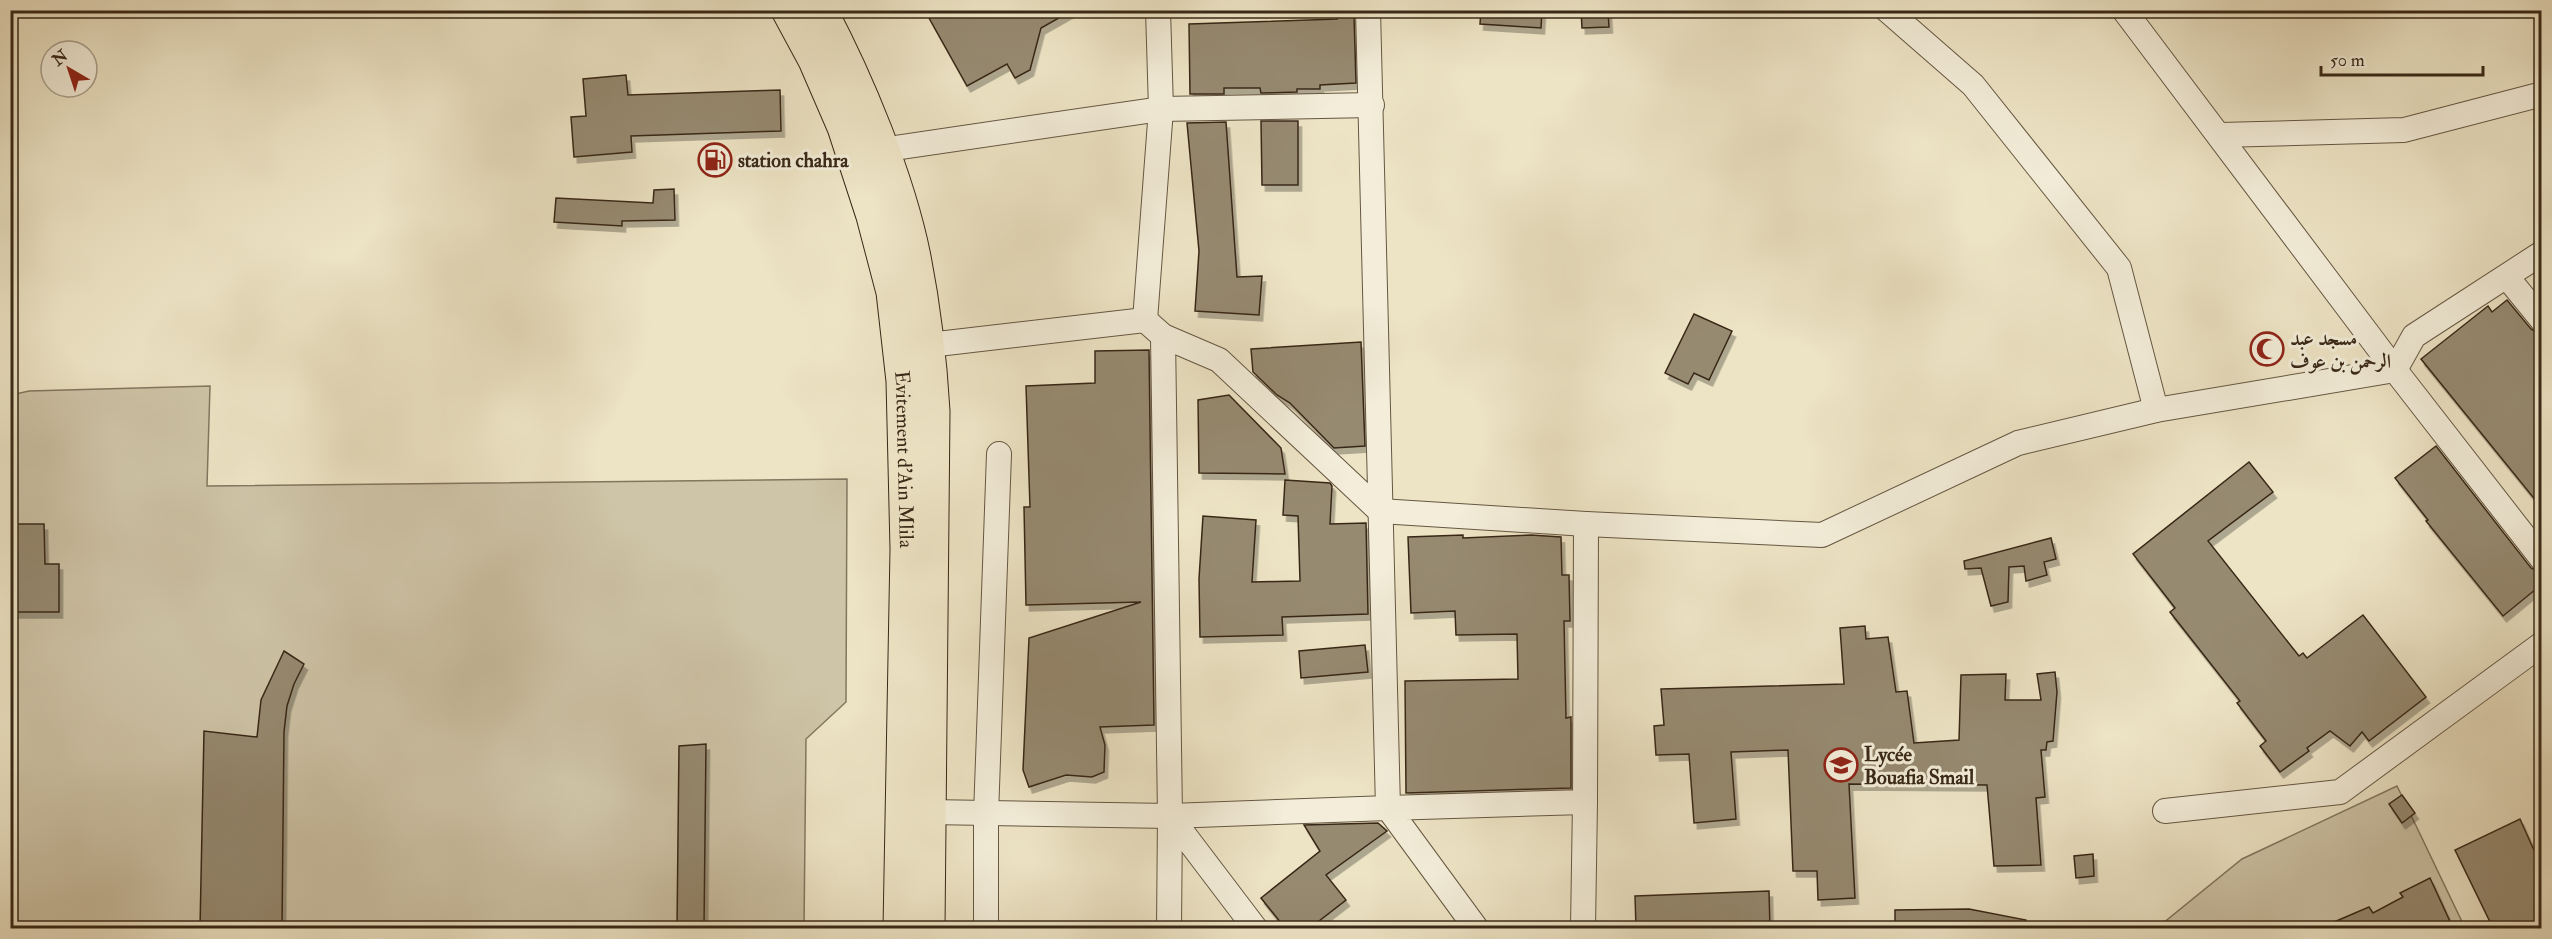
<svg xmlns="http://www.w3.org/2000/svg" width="2552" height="939" font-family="'IM FELL Double Pica',Amiri,serif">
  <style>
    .green { fill: #cec4a7; stroke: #83765f; stroke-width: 1.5 }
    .building { fill: #968a71; stroke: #382817; stroke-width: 1.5; filter: url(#shadow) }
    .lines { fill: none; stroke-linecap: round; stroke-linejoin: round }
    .minor-casing { stroke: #655742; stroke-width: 26 }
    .trunk-casing { stroke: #382817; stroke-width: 35 }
    .minor { stroke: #f3edd9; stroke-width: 24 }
    .trunk { stroke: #ede4c5; stroke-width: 33 }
    .labels { text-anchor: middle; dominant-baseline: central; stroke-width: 6; stroke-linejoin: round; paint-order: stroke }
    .poi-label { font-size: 20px; font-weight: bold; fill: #382817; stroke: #f3edd9; text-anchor: start }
    .street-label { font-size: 20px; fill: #382817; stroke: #f3edd9 }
  </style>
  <defs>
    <filter id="shadow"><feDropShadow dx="3.5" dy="6" stdDeviation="0" flood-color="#0004"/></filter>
  </defs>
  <rect width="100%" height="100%" fill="#ede4c5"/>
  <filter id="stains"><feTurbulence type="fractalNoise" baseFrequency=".00333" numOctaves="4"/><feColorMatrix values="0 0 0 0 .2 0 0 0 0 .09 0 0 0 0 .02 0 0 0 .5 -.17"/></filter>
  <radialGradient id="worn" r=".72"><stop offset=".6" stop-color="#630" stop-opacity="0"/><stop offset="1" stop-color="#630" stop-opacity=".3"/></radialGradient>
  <!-- green -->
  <g class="green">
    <path d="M 210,386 L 207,486 L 847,479 L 846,702 L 806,739 L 804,928 L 11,928 L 11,395 L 29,391 Z"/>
    <path d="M 2397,786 L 2465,928 L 2157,928 L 2242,859 Z"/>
  </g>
  <!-- building -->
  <g class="building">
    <path d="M 942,10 L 1073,10 L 1041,28 L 1030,70 L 1015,78 L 1007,64 L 967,86 L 929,18 Z"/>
    <path d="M 1481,10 L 1542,10 L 1541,28 L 1480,24 Z"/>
    <path d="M 1581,10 L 1608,10 L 1609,27 L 1582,28 Z"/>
    <path d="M 1337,16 L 1354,16 L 1356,83 L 1320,85 L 1320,89 L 1297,89 L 1297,92 L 1261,93 L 1260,88 L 1224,88 L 1224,94 L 1190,94 L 1189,24 L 1337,19 Z"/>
    <path d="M 626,75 L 628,95 L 780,90 L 781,131 L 631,136 L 632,152 L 574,157 L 571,117 L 586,116 L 583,79 Z"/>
    <path d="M 1261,121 L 1298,121 L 1298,185 L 1262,185 Z"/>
    <path d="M 1226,122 L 1237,277 L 1262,276 L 1259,315 L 1195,311 L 1199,251 L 1187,123 Z"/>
    <path d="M 674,189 L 675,220 L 622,221 L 622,226 L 554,222 L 556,198 L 653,203 L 654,190 Z"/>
    <path d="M 2507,300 L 2531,329 L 2541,335 L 2541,507 L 2421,359 L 2488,306 L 2492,312 Z"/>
    <path d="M 1694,314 L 1732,331 L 1709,380 L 1694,373 L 1688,384 L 1665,373 Z"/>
    <path d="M 1361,342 L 1365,446 L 1334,448 L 1290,403 L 1277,395 L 1253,372 L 1251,349 Z"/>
    <path d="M 1149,350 L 1154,725 L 1100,727 L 1105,745 L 1104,772 L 1092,777 L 1066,775 L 1029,787 L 1023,770 L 1029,638 L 1141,602 L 1026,605 L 1024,507 L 1030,507 L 1026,386 L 1095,383 L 1095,351 Z"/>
    <path d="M 1229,395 L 1281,448 L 1285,474 L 1199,473 L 1198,400 Z"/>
    <path d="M 2436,446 L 2531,568 L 2541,573 L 2541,585 L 2503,616 L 2426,521 L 2428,520 L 2395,478 Z"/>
    <path d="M 2249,462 L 2273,492 L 2208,541 L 2299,656 L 2303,653 L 2307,658 L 2363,615 L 2426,697 L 2369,741 L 2362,732 L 2350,746 L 2330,731 L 2307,748 L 2309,751 L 2280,772 L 2260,746 L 2266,741 L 2237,703 L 2240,701 L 2170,612 L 2175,608 L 2133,554 Z"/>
    <path d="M 1285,480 L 1330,483 L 1332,486 L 1330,524 L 1366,523 L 1368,614 L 1282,617 L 1283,635 L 1200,637 L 1199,579 L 1203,516 L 1256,520 L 1252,582 L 1300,581 L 1298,516 L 1283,515 Z"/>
    <path d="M 10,524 L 44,524 L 45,564 L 59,564 L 59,612 L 10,612 Z"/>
    <path d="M 1463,535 L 1463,538 L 1531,535 L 1561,537 L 1562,575 L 1569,575 L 1570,621 L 1564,621 L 1566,718 L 1571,717 L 1571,788 L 1406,793 L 1405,681 L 1518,679 L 1517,634 L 1456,635 L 1455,611 L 1411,613 L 1408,537 Z"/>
    <path d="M 2051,538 L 2056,559 L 2044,562 L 2047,575 L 2026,581 L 2024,566 L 2009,567 L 2008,602 L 1991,606 L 1981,568 L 1965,569 L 1964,561 Z"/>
    <path d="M 1865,626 L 1866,639 L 1888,637 L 1896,692 L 1907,691 L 1914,743 L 1959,740 L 1961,675 L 2006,674 L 2005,700 L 2041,700 L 2037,674 L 2055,672 L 2057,692 L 2053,741 L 2047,742 L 2046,750 L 2041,750 L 2045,797 L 2036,798 L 2041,865 L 1994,866 L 1987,785 L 1849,784 L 1855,898 L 1818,900 L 1817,871 L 1793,871 L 1788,750 L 1731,752 L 1736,819 L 1694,823 L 1689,754 L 1656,755 L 1654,726 L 1664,725 L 1661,689 L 1844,684 L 1840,628 Z"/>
    <path d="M 1365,645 L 1368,672 L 1301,678 L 1299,651 Z"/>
    <path d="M 284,651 L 304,664 L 294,684 L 287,706 L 284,732 L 282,928 L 200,928 L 204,731 L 257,737 L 261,700 Z"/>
    <path d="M 706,744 L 704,928 L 677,928 L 679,746 Z"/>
    <path d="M 2402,795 L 2415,813 L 2402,823 L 2389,804 Z"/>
    <path d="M 2520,819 L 2541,866 L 2541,928 L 2493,928 L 2455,850 Z"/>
    <path d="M 1378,823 L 1387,831 L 1326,875 L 1346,900 L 1310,928 L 1285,928 L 1261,898 L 1320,851 L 1304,825 Z"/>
    <path d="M 2093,854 L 2094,876 L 2076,878 L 2074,856 Z"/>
    <path d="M 2430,878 L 2453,928 L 2320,928 L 2369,907 L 2373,913 L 2403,897 L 2400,893 Z"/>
    <path d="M 1769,891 L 1770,928 L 1636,928 L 1635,896 Z"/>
    <path d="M 1969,909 L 2026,920 L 2025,928 L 1895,928 L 1895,910 Z"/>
  </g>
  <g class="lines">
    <!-- minor casing -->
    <g class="minor-casing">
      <g id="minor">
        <path d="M 1887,10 L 1973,85 L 2119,268 L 2156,410"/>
        <path d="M 2124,10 L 2395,370 L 2542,559"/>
        <path d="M 2220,135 L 2404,130 L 2542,94"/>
        <path d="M 881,150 L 1161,109 L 1372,105"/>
        <path d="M 2507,277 L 2542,320"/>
        <path d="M 1145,320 L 1161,109 L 1158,10"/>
        <path d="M 929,345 L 1145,320 L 1163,336 L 1219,360 L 1380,511 L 1586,524 L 1822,535 L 2018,443 L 2156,410 L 2395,370 L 2414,336 L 2542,253"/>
        <path d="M 2165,811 L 2340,792 L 2542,644"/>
        <path d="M 929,812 L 1170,816 L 1163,336"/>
        <path d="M 1170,816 L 1388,808 L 1368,10"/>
        <path d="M 1170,816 L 1255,928"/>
        <path d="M 986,928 L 986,815 L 999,454"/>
        <path d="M 1169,928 L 1170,816"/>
        <path d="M 1476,928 L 1388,808 L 1585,802 L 1586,524"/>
        <path d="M 1583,928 L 1585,802"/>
      </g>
    </g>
    <!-- trunk casing -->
    <g class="trunk-casing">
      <g id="trunk">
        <path id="s1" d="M 788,10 L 815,60 L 844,127 L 873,216 L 893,292 L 903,381 L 907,549 L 900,928"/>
        <path d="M 820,10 C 858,82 898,178 914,257 C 924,308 930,359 933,411 L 928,928"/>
      </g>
    </g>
    <!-- minor -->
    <use href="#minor" class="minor"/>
    <!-- trunk -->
    <use href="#trunk" class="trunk"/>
  </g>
  <!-- icons -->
  <defs>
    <g id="fuel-ring" transform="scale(1.725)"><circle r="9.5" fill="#f3edd9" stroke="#8f2418" stroke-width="1.5"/><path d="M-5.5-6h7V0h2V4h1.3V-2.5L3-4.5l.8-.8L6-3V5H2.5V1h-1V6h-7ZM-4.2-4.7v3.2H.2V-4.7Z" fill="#8f2418"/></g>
    <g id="mosque-ring" transform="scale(1.725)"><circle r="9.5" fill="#f3edd9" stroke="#8f2418" stroke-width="1.5"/><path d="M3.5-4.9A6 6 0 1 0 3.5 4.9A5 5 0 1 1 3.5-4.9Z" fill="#8f2418"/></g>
    <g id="school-ring" transform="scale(1.725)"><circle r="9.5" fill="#f3edd9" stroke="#8f2418" stroke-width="1.5"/><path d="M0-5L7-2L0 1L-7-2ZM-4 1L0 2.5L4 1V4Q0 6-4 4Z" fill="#8f2418"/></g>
  </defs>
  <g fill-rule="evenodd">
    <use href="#fuel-ring" x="715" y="160"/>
    <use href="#mosque-ring" x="2267" y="349"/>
    <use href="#school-ring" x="1841" y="765"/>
  </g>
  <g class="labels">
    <!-- poi labels -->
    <g class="poi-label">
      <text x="738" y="160">station chahra</text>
      <text x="2290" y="338">مسجد عبد<tspan x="2290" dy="23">الرحمن بن عوف</tspan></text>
      <text x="1864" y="754">Lycée<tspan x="1864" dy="23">Bouafia Smail</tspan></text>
    </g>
    <!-- street labels -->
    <g class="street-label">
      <text stroke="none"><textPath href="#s1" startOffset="470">Evitement d'Ain Mlila</textPath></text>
    </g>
  </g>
  <!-- margin -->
  <rect width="2552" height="939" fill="none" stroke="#ede4c5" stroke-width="36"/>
  <rect x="12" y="12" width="2528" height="915" fill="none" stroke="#382817" stroke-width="3"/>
  <rect x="18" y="18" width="2516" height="903" fill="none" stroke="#382817" stroke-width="1.5"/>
  <!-- north arrow -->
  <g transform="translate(69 69) rotate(321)"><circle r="28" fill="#f3edd9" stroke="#a89e8b" stroke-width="1.5"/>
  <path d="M0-4.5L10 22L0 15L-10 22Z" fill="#8f2418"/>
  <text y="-9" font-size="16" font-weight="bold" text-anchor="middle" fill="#382817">N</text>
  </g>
  <!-- scale -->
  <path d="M2321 66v9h162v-9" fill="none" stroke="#382817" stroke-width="3"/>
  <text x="2330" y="66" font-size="18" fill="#382817" stroke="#f3edd9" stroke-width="4.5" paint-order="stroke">50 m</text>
  <rect width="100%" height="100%" filter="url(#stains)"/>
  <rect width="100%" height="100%" fill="url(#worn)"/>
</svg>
